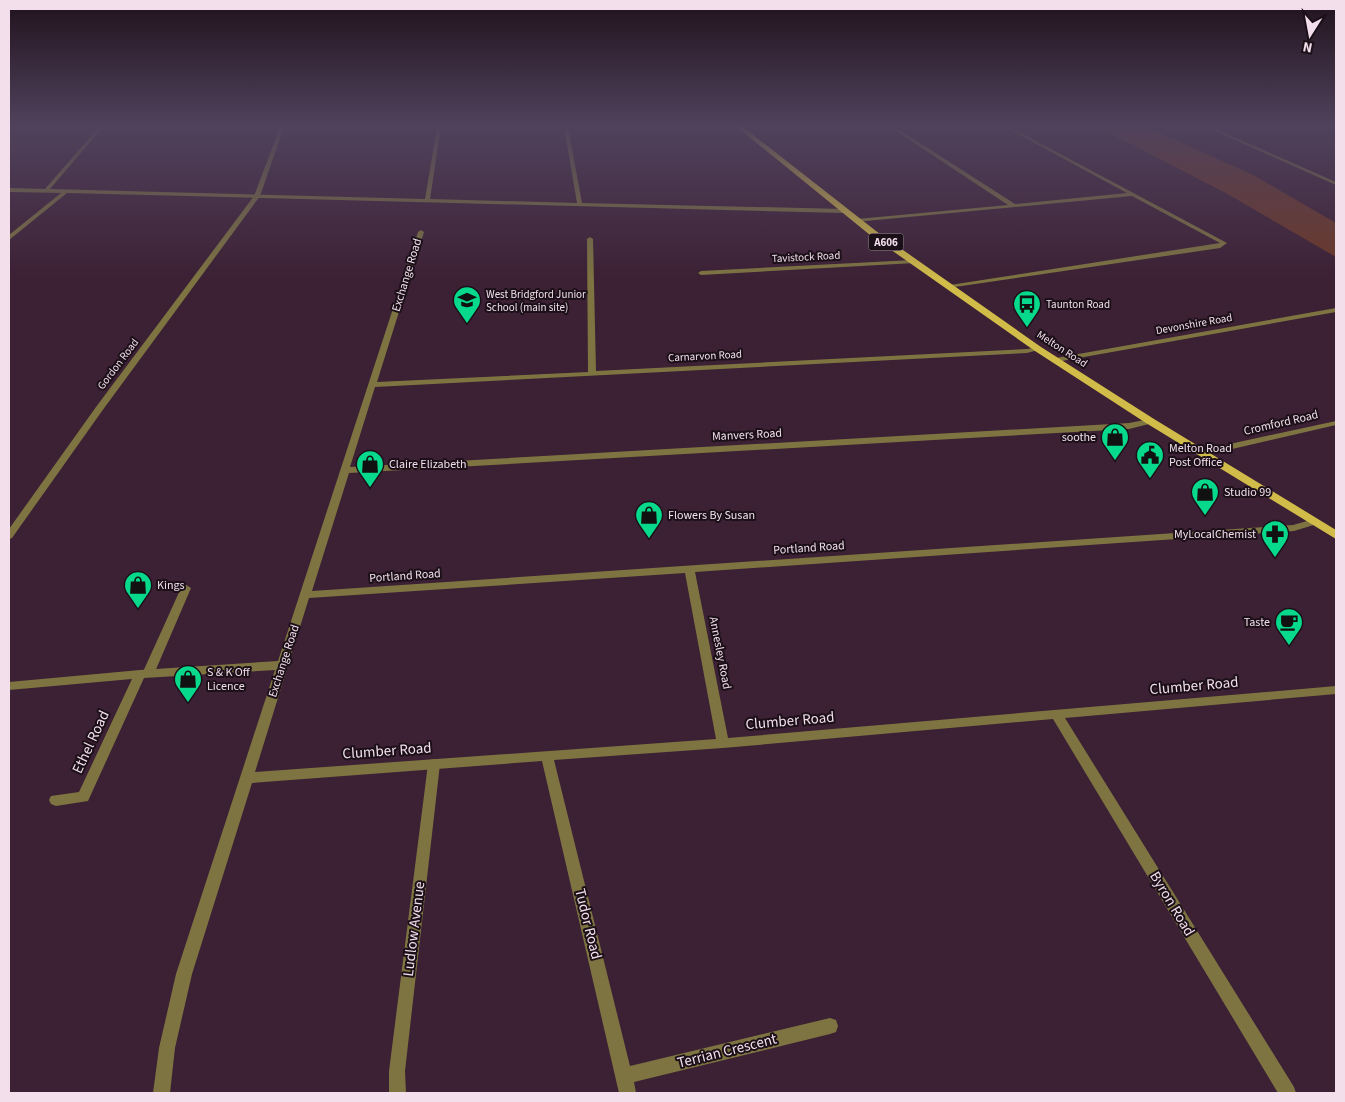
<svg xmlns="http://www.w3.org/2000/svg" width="1345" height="1102" font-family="'Source Sans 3',sans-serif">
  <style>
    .green { fill: #6d3827 }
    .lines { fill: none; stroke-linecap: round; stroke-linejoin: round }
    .service { fill: #7e7441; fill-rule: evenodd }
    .minor { fill: #7e7441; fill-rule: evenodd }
    .tertiary { fill: #7e7441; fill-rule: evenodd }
    .primary { fill: #d2bc49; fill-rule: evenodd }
    .labels { text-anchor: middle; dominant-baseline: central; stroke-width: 4; stroke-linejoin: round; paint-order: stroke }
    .shield { fill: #1b0f18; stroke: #b2a1ac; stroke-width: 1 }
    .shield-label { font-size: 11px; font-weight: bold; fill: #f2dfeb }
    .far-street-label { font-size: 11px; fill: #f2dfeb; stroke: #1b0f18 }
    .far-poi-label { font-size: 11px; fill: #f2dfeb; stroke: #1b0f18; text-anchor: start }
    .street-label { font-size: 12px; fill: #f2dfeb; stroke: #1b0f18 }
    .poi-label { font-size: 12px; fill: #f2dfeb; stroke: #1b0f18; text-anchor: start }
    .near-street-label { font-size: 15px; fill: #f2dfeb; stroke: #1b0f18 }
  </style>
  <rect width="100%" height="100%" fill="#3c2034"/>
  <!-- green -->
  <path class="green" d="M 1097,127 L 1147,127 L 1253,175 L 1336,223 L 1336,257 L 1224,192 Z"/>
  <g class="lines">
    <!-- service -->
    <g class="service">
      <path d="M 186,585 L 191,588 L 154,674 L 152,677 L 144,677 L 142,674 L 181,588 Z"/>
      <path d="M 434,759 L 439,760 L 440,764 L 405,1071 L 406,1093 L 389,1093 L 389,1071 L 428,764 L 429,760 Z"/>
    </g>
    <!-- minor -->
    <g class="minor">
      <path d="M 99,127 L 103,127 L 50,189 L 425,199 L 437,127 L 441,127 L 430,199 L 577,203 L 564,127 L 568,127 L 582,203 L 844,209 L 847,211 L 844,213 L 67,193 L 9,240 L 9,235 L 61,193 L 9,192 L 9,188 L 45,189 Z"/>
      <path d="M 890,127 L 895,127 L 1015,204 L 1127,193 L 1005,127 L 1010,127 L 1227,243 L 1220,248 L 948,288 L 948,286 L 950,285 L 1220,243 L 1132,196 L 855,222 L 855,220 L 857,219 L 1008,205 Z"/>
      <path d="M 1206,127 L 1211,127 L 1336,182 L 1336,185 Z"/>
      <path d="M 421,230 L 424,232 L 377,382 L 588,372 L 587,239 L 590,237 L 593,239 L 596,371 L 1027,349 L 1038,347 L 1042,349 L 1027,353 L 375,387 L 350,467 L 1129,423 L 1150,419 L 1154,421 L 1153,423 L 1129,429 L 349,473 L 312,591 L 1293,525 L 1314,519 L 1317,520 L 1319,522 L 1317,524 L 1294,531 L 695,572 L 728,738 L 1336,686 L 1336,694 L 1065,718 L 1294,1087 L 1296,1093 L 1278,1093 L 1053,719 L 723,748 L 554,760 L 630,1066 L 830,1018 L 836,1020 L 838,1026 L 836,1032 L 830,1034 L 634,1082 L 636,1093 L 619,1093 L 542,761 L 252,783 L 192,974 L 175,1048 L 170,1093 L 153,1093 L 159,1048 L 176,974 L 275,670 L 144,678 L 88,801 L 56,806 L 51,804 L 49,800 L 51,796 L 79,792 L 132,679 L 9,690 L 9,682 L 140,670 L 278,661 L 418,232 ZM 685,573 L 716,739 L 255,772 L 309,598 Z"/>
      <path d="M 913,260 L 916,262 L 915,263 L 701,275 L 698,273 L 701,271 Z"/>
      <path d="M 1336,308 L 1336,312 L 1056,362 L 1052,360 L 1056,358 Z"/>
      <path d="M 1336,421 L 1336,425 L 1202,456 L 1198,453 L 1202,450 Z"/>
    </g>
    <!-- tertiary -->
    <path class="tertiary" d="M 280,127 L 284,127 L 260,196 L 102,411 L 12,538 L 9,539 L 9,529 L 96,407 L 254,196 Z"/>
    <!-- primary -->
    <path class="primary" d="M 737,127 L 743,127 L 876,231 L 1041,347 L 1154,419 L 1336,530 L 1336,539 L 1146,423 L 1035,351 L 870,235 Z"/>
  </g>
  <!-- sky -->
  <linearGradient id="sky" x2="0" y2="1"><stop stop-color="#21121d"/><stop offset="0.45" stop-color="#50425c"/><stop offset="1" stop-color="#50425c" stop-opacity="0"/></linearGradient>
  <rect width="1345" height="281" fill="url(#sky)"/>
  <!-- icons -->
  <defs>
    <g id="school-pin" transform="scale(1.4375)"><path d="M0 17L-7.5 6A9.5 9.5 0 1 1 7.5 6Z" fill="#06d98b" stroke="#1b0f18"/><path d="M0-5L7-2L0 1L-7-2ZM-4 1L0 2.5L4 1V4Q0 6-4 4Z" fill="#111"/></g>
    <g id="bus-pin" transform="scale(1.4375)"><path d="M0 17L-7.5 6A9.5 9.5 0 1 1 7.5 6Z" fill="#06d98b" stroke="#1b0f18"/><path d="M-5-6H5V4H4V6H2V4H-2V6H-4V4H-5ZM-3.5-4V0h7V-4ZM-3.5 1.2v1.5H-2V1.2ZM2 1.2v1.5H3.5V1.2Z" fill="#111"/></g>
    <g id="shop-pin" transform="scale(1.4375)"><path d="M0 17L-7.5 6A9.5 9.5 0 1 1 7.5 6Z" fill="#06d98b" stroke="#1b0f18"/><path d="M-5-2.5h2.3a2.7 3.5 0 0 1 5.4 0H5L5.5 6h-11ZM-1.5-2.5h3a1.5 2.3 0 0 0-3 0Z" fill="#111"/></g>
    <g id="civic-pin" transform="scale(1.4375)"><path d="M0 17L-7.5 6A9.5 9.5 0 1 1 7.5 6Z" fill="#06d98b" stroke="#1b0f18"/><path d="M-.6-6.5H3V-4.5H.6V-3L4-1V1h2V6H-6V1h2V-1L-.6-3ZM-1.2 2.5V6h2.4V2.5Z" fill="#111"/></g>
    <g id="pharmacy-pin" transform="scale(1.4375)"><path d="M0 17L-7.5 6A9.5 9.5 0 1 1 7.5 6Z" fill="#06d98b" stroke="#1b0f18"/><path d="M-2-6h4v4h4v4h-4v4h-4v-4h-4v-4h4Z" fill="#111"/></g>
    <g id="cafe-pin" transform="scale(1.4375)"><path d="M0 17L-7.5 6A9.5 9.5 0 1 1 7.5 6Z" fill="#06d98b" stroke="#1b0f18"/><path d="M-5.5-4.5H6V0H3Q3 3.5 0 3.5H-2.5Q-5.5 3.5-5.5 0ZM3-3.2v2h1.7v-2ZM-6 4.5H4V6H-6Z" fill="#111"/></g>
  </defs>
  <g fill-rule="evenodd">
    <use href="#school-pin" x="467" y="300"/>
    <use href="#bus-pin" x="1027" y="304"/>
    <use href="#shop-pin" x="1115" y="437"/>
    <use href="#civic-pin" x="1150" y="455"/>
    <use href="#shop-pin" x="370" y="464"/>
    <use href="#shop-pin" x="1205" y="492"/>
    <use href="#shop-pin" x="649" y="515"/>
    <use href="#pharmacy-pin" x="1275" y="534"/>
    <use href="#shop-pin" x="138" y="585"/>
    <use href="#cafe-pin" x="1289" y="622"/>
    <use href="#shop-pin" x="188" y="679"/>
  </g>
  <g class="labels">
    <!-- shield labels -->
    <rect class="shield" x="868.5" y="233.5" width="35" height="17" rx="4"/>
    <g class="shield-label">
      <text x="886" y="242">A606</text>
    </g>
    <!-- far-street labels -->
    <g class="far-street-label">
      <text transform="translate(806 257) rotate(-3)">Tavistock Road</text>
      <text transform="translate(1194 324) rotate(-10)">Devonshire Road</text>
      <text transform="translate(1062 349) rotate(33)">Melton Road</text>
      <text transform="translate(705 356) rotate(-3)">Carnarvon Road</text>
      <text transform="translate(118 364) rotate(-53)">Gordon Road</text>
    </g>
    <!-- far-poi labels -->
    <g class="far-poi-label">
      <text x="486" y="294">West Bridgford Junior<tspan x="486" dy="13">School (main site)</tspan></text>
      <text x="1046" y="304">Taunton Road</text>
    </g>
    <!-- street labels -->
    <g class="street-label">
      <text transform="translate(407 275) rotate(-73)">Exchange Road</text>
      <text transform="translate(1281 423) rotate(-13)">Cromford Road</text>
      <text transform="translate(747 435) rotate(-3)">Manvers Road</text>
      <text transform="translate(809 548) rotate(-4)">Portland Road</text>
      <text transform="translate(405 576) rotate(-4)">Portland Road</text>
      <text transform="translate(720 653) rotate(79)">Annesley Road</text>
      <text transform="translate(284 661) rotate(-72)">Exchange Road</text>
    </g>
    <!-- poi labels -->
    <g class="poi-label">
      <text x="1096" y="437" text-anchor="end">soothe</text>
      <text x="1169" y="448">Melton Road<tspan x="1169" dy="14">Post Office</tspan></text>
      <text x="389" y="464">Claire Elizabeth</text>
      <text x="1224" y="492">Studio 99</text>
      <text x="668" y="515">Flowers By Susan</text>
      <text x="1256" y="534" text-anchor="end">MyLocalChemist</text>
      <text x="157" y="585">Kings</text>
      <text x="1270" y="622" text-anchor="end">Taste</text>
      <text x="207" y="672">S &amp; K Off<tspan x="207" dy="14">Licence</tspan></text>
    </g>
    <!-- near-street labels -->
    <g class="near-street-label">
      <text transform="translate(1194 686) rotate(-5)">Clumber Road</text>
      <text transform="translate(790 721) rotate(-5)">Clumber Road</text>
      <text transform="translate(91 742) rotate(-65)">Ethel Road</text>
      <text transform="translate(387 751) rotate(-4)">Clumber Road</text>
      <text transform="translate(1172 904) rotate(59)">Byron Road</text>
      <text transform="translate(588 924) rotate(76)">Tudor Road</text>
      <text transform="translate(414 929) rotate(-83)">Ludlow Avenue</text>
      <text transform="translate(727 1051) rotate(-14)">Terrian Crescent</text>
    </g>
  </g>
  <!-- border -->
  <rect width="1345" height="1102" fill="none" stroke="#f2dfeb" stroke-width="20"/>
  <!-- north arrow -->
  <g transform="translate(1310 35) rotate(191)" stroke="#1b0f18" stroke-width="4" paint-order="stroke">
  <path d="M0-4L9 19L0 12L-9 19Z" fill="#f2dfeb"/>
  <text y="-8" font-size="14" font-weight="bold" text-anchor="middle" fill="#f2dfeb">N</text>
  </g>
</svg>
